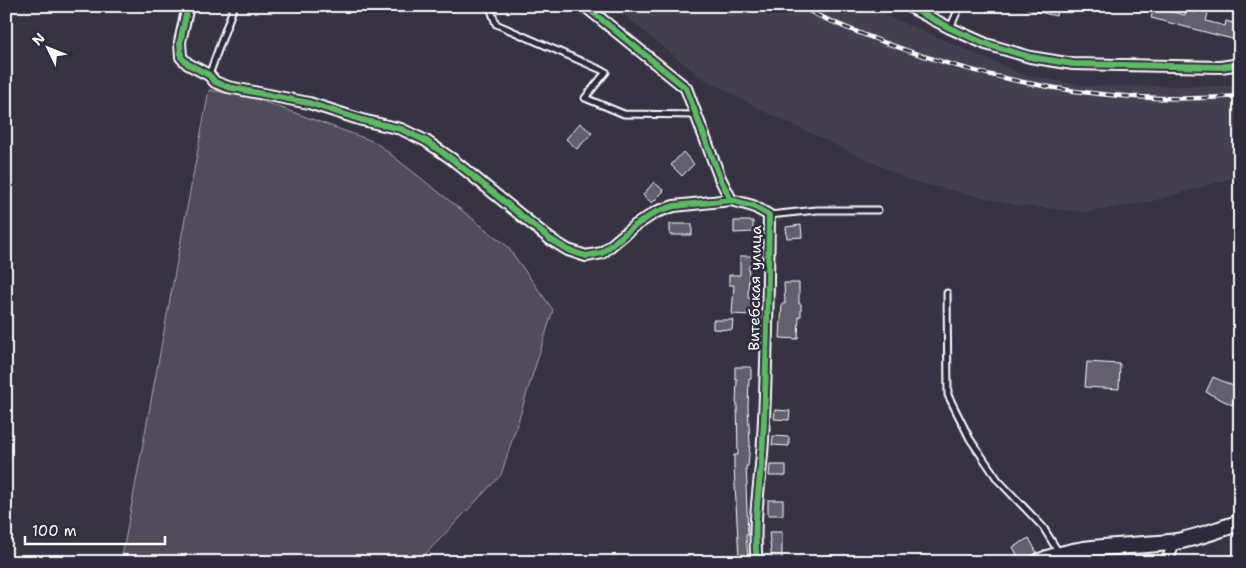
<svg xmlns="http://www.w3.org/2000/svg" width="1246" height="568" font-family="'Shantell Sans',sans-serif">
  <style>
    .built { fill: #444051 }
    .green { fill: #514c5c; stroke: #a8a6ae }
    .building { fill: #635f6d; stroke: #fff }
    .lines { fill: none; stroke-linecap: round; stroke-linejoin: round }
    .lane-casing { stroke: #fff; stroke-width: 9 }
    .street-casing { stroke: #fff; stroke-width: 14 }
    .secondary-casing { stroke: #fff; stroke-width: 19 }
    .lane { stroke: #2f2a3d; stroke-width: 5 }
    .street { stroke: #2f2a3d; stroke-width: 10 }
    .secondary { stroke: #2f2a3d; stroke-width: 15 }
    .rail-casing { stroke: #fff; stroke-width: 4.5 }
    .rail { stroke: #2f2a3d; stroke-width: 2.5; stroke-dasharray: 8; stroke-linecap: butt }
    .cycleway-casing { stroke: #2f2a3d; stroke-width: 9 }
    .cycleway { stroke: #5cba63; stroke-width: 6 }
    .labels { text-anchor: middle; dominant-baseline: central; stroke-width: 5; stroke-linejoin: round; paint-order: stroke }
    .street-label { font-size: 15px; fill: #fff; stroke: #2f2a3d }
  </style>
  <rect width="100%" height="100%" fill="#373345"/>
  <filter id="ink" filterUnits="userSpaceOnUse"><feTurbulence type="fractalNoise" baseFrequency=".02" numOctaves="2"/><feDisplacementMap in="SourceGraphic" scale="10" xChannelSelector="R" yChannelSelector="G"/><feConvolveMatrix kernelMatrix="1 2 1 2 8 2 1 2 1" color-interpolation-filters="sRGB"/></filter>
  <g filter="url(#ink)">
    <!-- built -->
    <path class="built" d="M 613,6 L 864,6 L 1022,74 L 1085,86 L 1240,86 L 1240,176 L 1149,202 L 1086,212 L 1015,205 L 912,181 L 768,113 L 699,76 Z"/>
    <!-- green -->
    <path class="green" d="M 209,90 L 251,97 L 375,142 L 507,246 L 553,310 L 501,475 L 418,562 L 121,562 Z"/>
    <!-- building -->
    <g class="building">
      <path d="M 1028,6 L 1059,6 L 1056,16 L 1027,9 Z"/>
      <path d="M 1154,7 L 1185,15 L 1186,11 L 1196,13 L 1197,10 L 1208,13 L 1206,21 L 1225,26 L 1226,21 L 1240,25 L 1240,41 L 1151,18 Z"/>
      <path d="M 580,123 L 592,133 L 577,149 L 566,139 Z"/>
      <path d="M 683,152 L 694,164 L 682,176 L 671,165 Z"/>
      <path d="M 654,182 L 664,191 L 652,203 L 643,195 Z"/>
      <path d="M 734,221 L 753,221 L 753,232 L 734,233 Z"/>
      <rect x="670" y="224" width="22" height="11"/>
      <path d="M 801,225 L 802,237 L 787,238 L 786,227 Z"/>
      <path d="M 740,256 L 754,256 L 754,265 L 749,266 L 748,298 L 753,299 L 751,315 L 732,314 L 734,285 L 729,285 L 729,275 L 740,275 Z"/>
      <path d="M 784,283 L 799,283 L 799,304 L 801,304 L 801,316 L 799,316 L 798,339 L 780,338 L 782,303 L 785,304 Z"/>
      <path d="M 713,320 L 733,320 L 732,330 L 713,329 Z"/>
      <path d="M 1087,362 L 1120,364 L 1119,389 L 1085,387 Z"/>
      <path d="M 735,367 L 751,367 L 751,379 L 749,379 L 748,406 L 750,444 L 748,466 L 746,466 L 747,485 L 746,485 L 748,535 L 746,535 L 748,557 L 739,558 L 734,466 L 734,455 L 738,455 L 737,403 L 736,403 L 737,379 L 735,379 Z"/>
      <path d="M 1213,377 L 1240,389 L 1232,405 L 1206,392 Z"/>
      <path d="M 775,410 L 790,411 L 789,420 L 774,419 Z"/>
      <path d="M 773,436 L 789,437 L 789,446 L 772,445 Z"/>
      <path d="M 770,465 L 786,465 L 786,476 L 769,476 Z"/>
      <rect x="768" y="500" width="15" height="15"/>
      <path d="M 769,532 L 782,532 L 782,562 L 772,562 Z"/>
      <path d="M 1029,538 L 1037,553 L 1021,562 L 1013,547 Z"/>
    </g>
    <g class="lines">
      <!-- lane casing -->
      <g class="lane-casing">
        <g id="lane">
          <path d="M 495,6 L 491,10 L 496,24 L 606,72 L 585,98 L 624,114 L 696,115"/>
          <path d="M 950,28 L 960,6"/>
          <path d="M 209,75 L 234,6"/>
          <path d="M 769,215 L 817,210 L 878,210"/>
          <path d="M 947,293 L 948,395 L 970,439 L 998,480 L 1043,527 L 1059,553"/>
        </g>
      </g>
      <!-- street casing -->
      <g class="street-casing">
        <g id="street">
          <path d="M 188,6 L 180,42 L 181,57 L 188,64 L 209,75 L 215,82 L 228,87 L 309,103 L 362,120 L 401,129 L 426,141 L 452,159 L 550,239 L 568,250 L 586,256 L 602,253 L 633,227 L 656,212 L 674,206 L 731,200"/>
          <path d="M 585,6 L 686,88 L 720,178 L 731,200 L 753,206 L 769,215 C 768,290 767,365 763,440 C 761,480 752,522 757,562"/>
          <path d="M 908,6 L 950,28 L 986,44 L 1030,57 L 1073,64 L 1221,67 L 1240,64"/>
          <path d="M 1167,562 L 1174,542"/>
        </g>
      </g>
      <!-- secondary casing -->
      <g class="secondary-casing">
        <path id="secondary" d="M 1039,562 C 1083,543 1127,548 1173,542 C 1195,539 1218,529 1240,523"/>
      </g>
      <!-- lane -->
      <use href="#lane" class="lane"/>
      <!-- street -->
      <use href="#street" class="street"/>
      <!-- secondary -->
      <use href="#secondary" class="secondary"/>
      <!-- rail casing -->
      <g class="rail-casing">
        <path id="rail" d="M 800,6 C 826,21 855,31 883,42 C 997,84 1118,106 1240,96"/>
      </g>
      <!-- rail -->
      <use href="#rail" class="rail"/>
      <!-- cycleway casing -->
      <g class="cycleway-casing">
        <g id="cycleway">
          <path d="M 188,6 L 180,42 L 181,57 L 188,64 L 209,75 L 215,82 L 228,87 L 309,103 L 362,120 L 401,129 L 426,141 L 452,159 L 550,239 L 568,250 L 586,256 L 602,253 L 633,227 L 656,212 L 674,206 L 731,200"/>
          <path d="M 585,6 L 686,88 L 720,178 L 731,200 L 753,206 L 769,215 C 768,290 767,365 763,440 C 761,480 752,522 757,562"/>
          <path d="M 908,6 L 950,28 L 986,44 L 1030,57 L 1073,64 L 1221,67 L 1240,64"/>
        </g>
      </g>
      <!-- cycleway -->
      <use href="#cycleway" class="cycleway"/>
    </g>
  </g>
  <g class="labels">
    <!-- street labels -->
    <g class="street-label">
      <text transform="translate(755 288) rotate(-89)">Витебская улица</text>
    </g>
  </g>
  <!-- margin -->
  <rect width="1246" height="568" fill="none" stroke="#2f2a3d" stroke-width="25"/>
  <rect x="12" y="12" width="1221" height="543" fill="none" stroke="#fff" stroke-width="2" filter="url(#ink)"/>
  <!-- north arrow -->
  <g transform="translate(48 48) rotate(313)" stroke="#2f2a3d" stroke-width="4" paint-order="stroke">
  <path d="M0-4L9 19L0 12L-9 19Z" fill="#ffffff"/>
  <text y="-8" font-size="14" font-weight="bold" text-anchor="middle" fill="#ffffff">N</text>
  </g>
  <!-- scale -->
  <path d="M25 536v8h140v-8" fill="none" stroke="#ffffff" stroke-width="2.5"/>
  <text x="32" y="536" font-size="15" fill="#ffffff" stroke="#2f2a3d" stroke-width="4" paint-order="stroke">100 m</text>
</svg>
